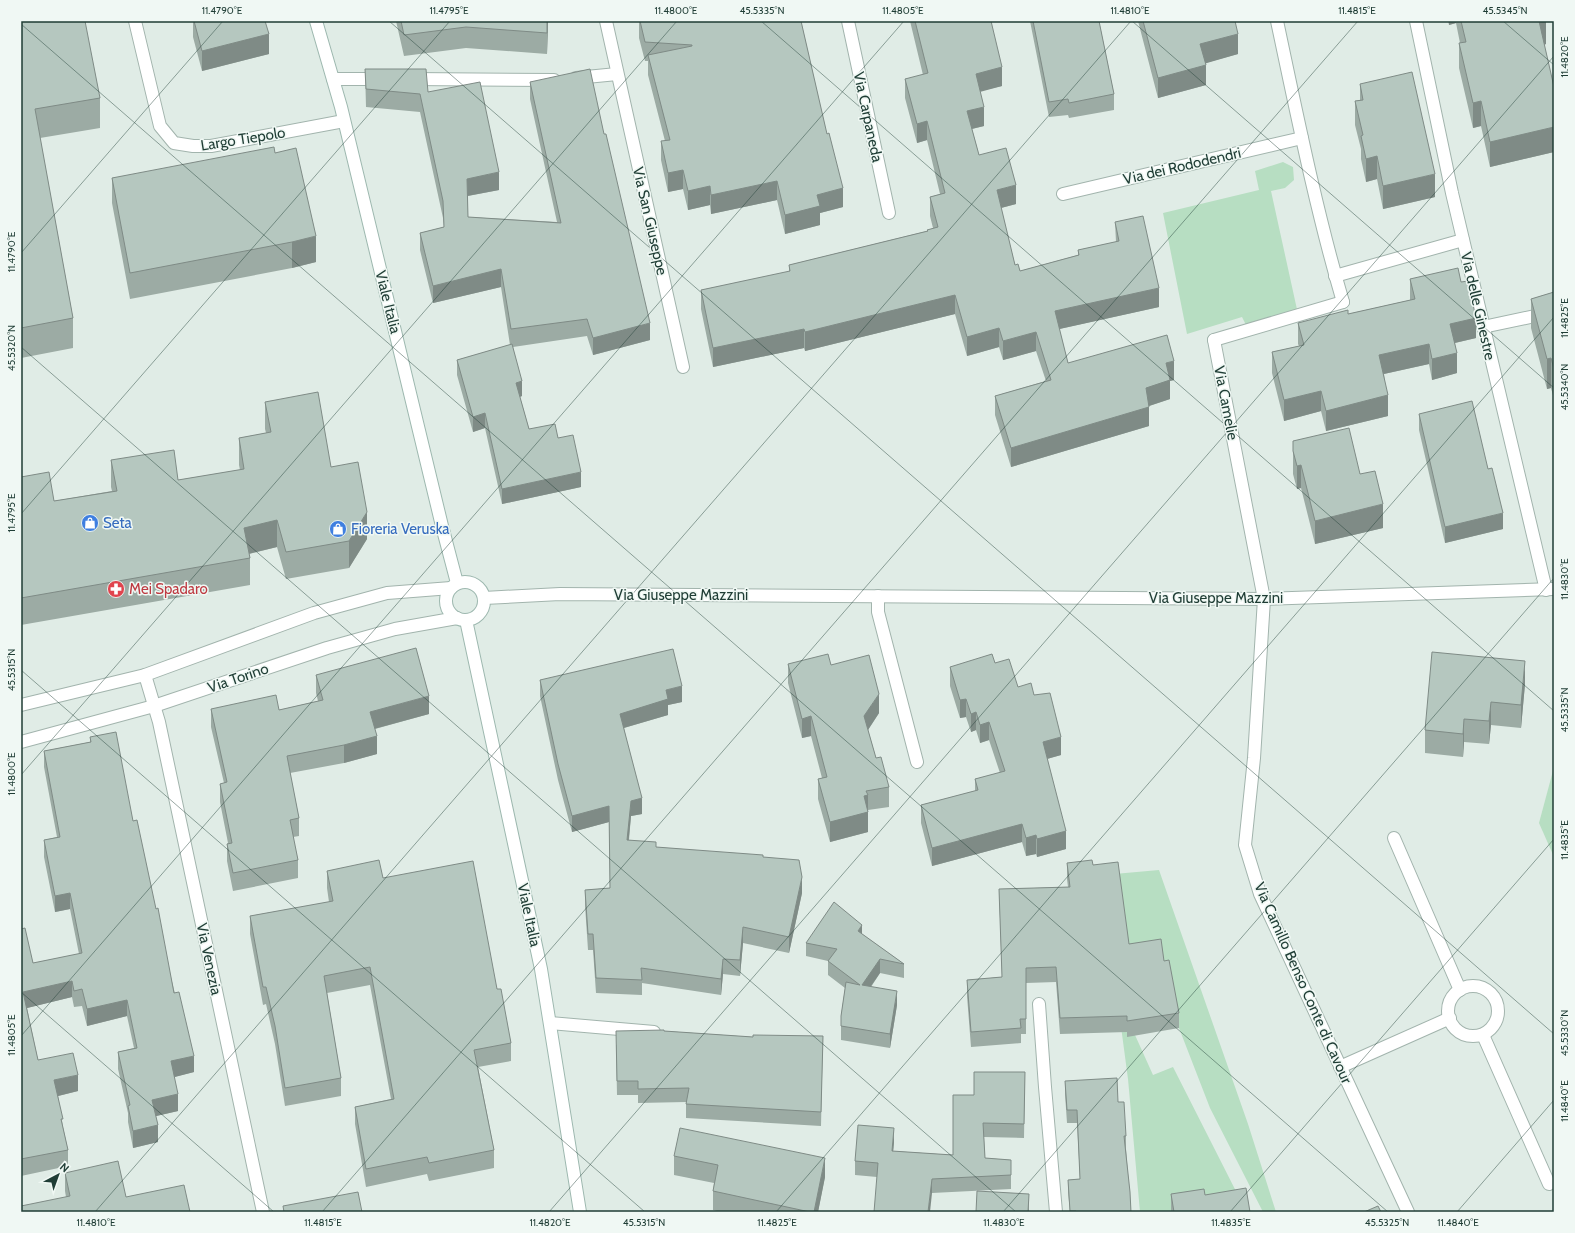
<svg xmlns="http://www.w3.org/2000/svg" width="1575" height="1233" font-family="Cabin,sans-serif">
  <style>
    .green { fill: #b7dec2 }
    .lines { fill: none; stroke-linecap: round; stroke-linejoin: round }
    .pedestrian-casing { stroke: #a2b4ad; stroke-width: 14 }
    .minor-casing { stroke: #a2b4ad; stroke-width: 14 }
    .secondary-casing { stroke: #9db8af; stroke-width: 14 }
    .pedestrian { stroke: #fff; stroke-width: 12 }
    .minor { stroke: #fff; stroke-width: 12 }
    .secondary { stroke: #fff; stroke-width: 12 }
    .wall { fill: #9caba4 }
    .shaded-wall { fill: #7f8b86 }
    .building { fill: #b5c7bf; stroke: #7f8b86 }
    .ticks { fill: none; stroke: #1f3d35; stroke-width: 1; stroke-opacity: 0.45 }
    .labels { text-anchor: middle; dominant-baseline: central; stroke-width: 3; stroke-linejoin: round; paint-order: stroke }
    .street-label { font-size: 15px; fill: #1f3d35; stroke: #f0f8f4 }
    .shop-label { font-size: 15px; fill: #366cbe; stroke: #f0f8f4; text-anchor: start }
    .health-label { font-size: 15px; fill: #be3a42; stroke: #f0f8f4; text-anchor: start }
    .neatline { fill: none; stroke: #1f3d35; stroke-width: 1.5 }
    .ticks-label { font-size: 10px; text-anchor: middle; fill: #1f3d35 }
  </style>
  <rect width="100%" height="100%" fill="#e0ece6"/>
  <!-- green -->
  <g class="green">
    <path d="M 1283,162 L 1293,167 L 1294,180 L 1285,188 L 1271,191 L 1298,314 L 1246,325 L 1242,317 L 1187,334 L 1163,213 L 1259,190 L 1255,171 Z"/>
    <path d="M 1554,767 L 1554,857 L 1539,823 Z"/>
    <path d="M 1159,870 L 1248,1124 L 1276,1212 L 1263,1212 L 1210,1108 L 1179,1028 L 1169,976 L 1135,1035 L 1153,1075 L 1173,1067 L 1246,1211 L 1140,1212 L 1128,1079 L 1108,929 L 1092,876 Z"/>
  </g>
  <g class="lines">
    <!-- pedestrian casing -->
    <g class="pedestrian-casing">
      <g id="pedestrian">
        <path d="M 1416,21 L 1452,193 L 1546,590"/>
        <path d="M 1335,276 L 1463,240"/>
        <path d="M 1483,327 L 1554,312"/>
        <path d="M 1214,340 L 1343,302"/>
        <path d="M 1394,838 L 1460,990"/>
        <circle cx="1473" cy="1011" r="25"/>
        <path d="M 1483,1035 L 1549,1184"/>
        <path d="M 1340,1067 L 1450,1018"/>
      </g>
    </g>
    <!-- minor casing -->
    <g class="minor-casing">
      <g id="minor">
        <path d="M 135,21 L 160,126 L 174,143 L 193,146 L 211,146 L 344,121"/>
        <path d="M 606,21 L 683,367"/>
        <path d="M 848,21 L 889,213"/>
        <path d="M 1277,21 C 1297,115 1316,210 1343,302"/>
        <path d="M 576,78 L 617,74"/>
        <path d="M 333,79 L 382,79"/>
        <path d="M 410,79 L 554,80"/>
        <path d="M 1063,194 L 1302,138"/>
        <path d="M 1214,340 L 1264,599 L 1254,758 L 1245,845 L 1260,894 L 1408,1212"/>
        <path d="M 878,596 L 878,612 L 917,762"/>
        <path d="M 484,598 L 560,594 L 1264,599 L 1554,589"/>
        <path d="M 145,675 L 159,722 L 263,1212"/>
        <path d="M 21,705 L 145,675 L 314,613 L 387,593 L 451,588"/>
        <path d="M 21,742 L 154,706 L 327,648 L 395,629 L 457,618"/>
        <path d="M 1039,1004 L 1045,1087 L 1056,1212"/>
        <path d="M 550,1023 L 654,1032"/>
      </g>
    </g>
    <!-- secondary casing -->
    <g class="secondary-casing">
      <g id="secondary">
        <path d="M 316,21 L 341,107 L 442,526 L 457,583"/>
        <circle cx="465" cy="601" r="19"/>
        <path d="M 466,620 L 541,969 L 580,1212"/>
      </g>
    </g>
    <!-- pedestrian -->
    <use href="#pedestrian" class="pedestrian"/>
    <!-- minor -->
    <use href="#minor" class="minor"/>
    <!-- secondary -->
    <use href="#secondary" class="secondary"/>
  </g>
  <!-- wall -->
  <g class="wall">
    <path d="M 21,21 L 100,98 L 100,128 L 40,138 L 73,318 L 73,348 L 21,358 Z"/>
    <path d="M 193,21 L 265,21 L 269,54 L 202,71 L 193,37 Z"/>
    <path d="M 396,21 L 548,21 L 547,54 L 466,48 L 404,56 Z"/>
    <path d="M 639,21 L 801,21 L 843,207 L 820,213 L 820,225 L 785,234 L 777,200 L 711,214 L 710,205 L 688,210 L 683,189 L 668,192 L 661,160 L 661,141 L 665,141 L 648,75 L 648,61 L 645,61 L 639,38 Z"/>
    <path d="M 910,21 L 991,21 L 1002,86 L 980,91 L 984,126 L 972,129 L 979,155 L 1016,204 L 1001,208 L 1015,265 L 1020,271 L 1078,255 L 1078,250 L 1116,242 L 1115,222 L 1159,307 L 1059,329 L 1068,363 L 1174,380 L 1170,381 L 1170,399 L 1149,406 L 1149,426 L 1011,467 L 995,415 L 995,396 L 1046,381 L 1036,351 L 1003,360 L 999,347 L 967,356 L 955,314 L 805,351 L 804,348 L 713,367 L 701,309 L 701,290 L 789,272 L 789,265 L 927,231 L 933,228 L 930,216 L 930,197 L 940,194 L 927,140 L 917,143 L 905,98 L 905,79 L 923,75 Z"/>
    <path d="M 1030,21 L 1099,21 L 1114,94 L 1114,110 L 1069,118 L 1068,115 L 1049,117 Z"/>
    <path d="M 1138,21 L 1235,21 L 1238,54 L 1205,63 L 1206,85 L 1158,98 Z"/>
    <path d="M 1448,21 L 1546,21 L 1546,44 L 1544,45 L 1554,87 L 1554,152 L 1490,167 L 1481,126 L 1473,128 L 1459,68 L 1459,43 L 1460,43 L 1456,23 L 1449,25 Z"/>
    <path d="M 365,69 L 428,92 L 499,190 L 468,196 L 468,217 L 557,222 L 530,99 L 530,82 L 650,340 L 593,355 L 587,336 L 513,347 L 522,396 L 520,397 L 529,429 L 558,438 L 581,487 L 502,504 L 485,428 L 473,432 L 457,375 L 457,360 L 510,345 L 501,287 L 433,303 L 420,250 L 420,233 L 444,227 L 443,218 L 420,112 L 366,107 Z"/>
    <path d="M 1360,84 L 1435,197 L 1383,209 L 1377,179 L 1366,182 L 1361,159 L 1361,149 L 1355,125 L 1355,101 L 1360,100 Z"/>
    <path d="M 275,153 L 316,262 L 292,268 L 130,299 L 112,203 L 112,178 Z"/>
    <path d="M 1410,279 L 1461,282 L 1476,338 L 1455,343 L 1457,373 L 1432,380 L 1429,364 L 1384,374 L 1388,416 L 1326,431 L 1321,411 L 1284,421 L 1272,373 L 1272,352 L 1299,346 L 1298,344 L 1298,323 L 1348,314 L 1410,300 Z"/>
    <path d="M 1554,292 L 1554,399 L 1551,388 L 1547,389 L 1531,328 L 1531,299 Z"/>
    <path d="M 265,402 L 331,467 L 367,539 L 349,568 L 286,579 L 277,547 L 249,554 L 250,558 L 250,585 L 21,625 L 21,477 L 54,501 L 112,491 L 111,487 L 111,460 L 178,480 L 240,470 L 239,465 L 239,438 L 266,433 L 265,429 Z"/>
    <path d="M 1419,414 L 1503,529 L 1445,543 L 1419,430 Z"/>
    <path d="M 1293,441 L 1360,474 L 1383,528 L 1315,544 L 1301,488 L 1297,489 L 1293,474 Z"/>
    <path d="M 995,663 L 1018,687 L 1034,695 L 1061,755 L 1047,759 L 1066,849 L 1037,857 L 1036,854 L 1026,856 L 1022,842 L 932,866 L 921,823 L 921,805 L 975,791 L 975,779 L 1000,773 L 989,740 L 980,743 L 976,730 L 971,732 L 966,717 L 960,718 L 950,686 L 950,667 Z"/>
    <path d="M 788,664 L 831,665 L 879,713 L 868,730 L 876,758 L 889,787 L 889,807 L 868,810 L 868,832 L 830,842 L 818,799 L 818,779 L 822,778 L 811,736 L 802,738 L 788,683 Z"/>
    <path d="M 316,675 L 429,714 L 375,729 L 377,754 L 344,763 L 290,773 L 299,818 L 299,836 L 293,837 L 298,860 L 298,878 L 233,891 L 227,861 L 227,844 L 228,843 L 220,802 L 220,784 L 224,783 L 211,727 L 211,709 L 279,710 L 318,701 L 316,693 Z"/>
    <path d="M 540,680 L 682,702 L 668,705 L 668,715 L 624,728 L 642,814 L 631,816 L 629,840 L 656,847 L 763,857 L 802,893 L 789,953 L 743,943 L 740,976 L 723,974 L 721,995 L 642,983 L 642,995 L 596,993 L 593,950 L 588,950 L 585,905 L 585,890 L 610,888 L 609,822 L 572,832 L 558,780 L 540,696 Z"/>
    <path d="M 1525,684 L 1521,728 L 1491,725 L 1489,744 L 1464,742 L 1463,757 L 1425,753 L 1425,730 Z"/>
    <path d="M 90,737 L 133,821 L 194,1072 L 174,1077 L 178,1111 L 156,1116 L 158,1142 L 133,1148 L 128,1122 L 128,1113 L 118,1069 L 118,1052 L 134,1048 L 127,1016 L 87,1026 L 82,1006 L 74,1007 L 72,997 L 27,1008 L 38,1060 L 78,1091 L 58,1096 L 63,1127 L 68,1150 L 68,1166 L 21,1176 L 21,929 L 33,963 L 79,954 L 70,909 L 55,912 L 44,857 L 44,840 L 57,837 L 44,767 L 44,751 L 90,742 Z"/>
    <path d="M 1067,863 L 1093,865 L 1129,944 L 1164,961 L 1179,1013 L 1179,1028 L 1127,1037 L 1127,1032 L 1060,1034 L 1056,982 L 1026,983 L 1026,1034 L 1021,1034 L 1021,1043 L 971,1047 L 967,996 L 967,980 L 1002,977 L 999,889 L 1068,887 L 1067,879 Z"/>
    <path d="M 327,871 L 383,878 L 497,989 L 511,1043 L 511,1061 L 478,1067 L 494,1150 L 494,1168 L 429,1181 L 427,1174 L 366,1187 L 355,1124 L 355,1107 L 391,1099 L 370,985 L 327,993 L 341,1078 L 341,1096 L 285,1106 L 275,1044 L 266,1004 L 263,1005 L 250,934 L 250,916 L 329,902 L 327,888 Z"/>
    <path d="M 862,934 L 904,964 L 904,978 L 880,973 L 871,987 L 897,1005 L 890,1048 L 841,1040 L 841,1016 L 845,988 L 828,975 L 828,961 L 806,956 L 806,943 Z"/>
    <path d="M 664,1031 L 753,1037 L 823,1036 L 821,1126 L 686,1118 L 686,1102 L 638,1103 L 638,1095 L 617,1095 L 616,1045 Z"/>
    <path d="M 1025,1072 L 1024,1138 L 984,1137 L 985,1158 L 1011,1160 L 1011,1189 L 932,1193 L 877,1177 L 855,1175 L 855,1161 L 894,1142 L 893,1151 L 953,1155 L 974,1095 Z"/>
    <path d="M 1065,1081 L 1118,1102 L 1126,1136 L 1126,1149 L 1131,1212 L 1070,1212 L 1068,1192 L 1068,1180 L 1080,1179 L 1077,1123 L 1067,1123 L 1065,1094 Z"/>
    <path d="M 674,1156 L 825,1177 L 818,1212 L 721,1212 L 713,1210 L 713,1191 L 714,1183 L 674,1175 Z"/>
    <path d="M 65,1173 L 126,1197 L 66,1197 L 65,1191 Z"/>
    <path d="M 1171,1194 L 1205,1195 L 1250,1212 L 1171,1212 Z"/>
  </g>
  <!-- shaded-wall -->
  <g class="shaded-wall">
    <path d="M 547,21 L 548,21 L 547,54 Z"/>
    <path d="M 1449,21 L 1456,21 L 1456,23 L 1449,25 Z"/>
    <path d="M 1539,21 L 1546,21 L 1546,44 L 1539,46 Z"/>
    <path d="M 269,34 L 269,54 L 202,71 L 202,51 Z"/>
    <path d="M 1238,34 L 1238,54 L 1200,65 L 1200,44 Z"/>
    <path d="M 1206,65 L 1206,85 L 1158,98 L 1158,78 Z"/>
    <path d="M 1002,67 L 1002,86 L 976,93 L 976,74 Z"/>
    <path d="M 1481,101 L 1481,126 L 1473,128 L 1473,103 Z"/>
    <path d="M 984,107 L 984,126 L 967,130 L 967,111 Z"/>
    <path d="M 927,121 L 927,140 L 917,143 L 917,124 Z"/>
    <path d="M 1554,127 L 1554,152 L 1490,167 L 1490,142 Z"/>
    <path d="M 1377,156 L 1377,179 L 1366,182 L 1366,159 Z"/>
    <path d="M 683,170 L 683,189 L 668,192 L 668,173 Z"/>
    <path d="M 499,172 L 499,190 L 467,196 L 467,179 Z"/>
    <path d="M 1435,174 L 1435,197 L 1383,209 L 1383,186 Z"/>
    <path d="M 777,181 L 777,200 L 711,214 L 711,195 Z"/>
    <path d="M 1016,185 L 1016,204 L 997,209 L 997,190 Z"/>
    <path d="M 710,186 L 710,205 L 688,210 L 688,191 Z"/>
    <path d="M 843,188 L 843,207 L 820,213 L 820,225 L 785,234 L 785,215 L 817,195 Z"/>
    <path d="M 316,236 L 316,262 L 292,268 L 292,242 Z"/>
    <path d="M 501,269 L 501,287 L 433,303 L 433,286 Z"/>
    <path d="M 1159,288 L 1159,307 L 1055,330 L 1055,311 Z"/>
    <path d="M 955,295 L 955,314 L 805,351 L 805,332 Z"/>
    <path d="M 1476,318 L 1476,338 L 1450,344 L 1450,324 Z"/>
    <path d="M 650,323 L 650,340 L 593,355 L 593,338 Z"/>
    <path d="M 999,328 L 999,347 L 967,356 L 967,337 Z"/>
    <path d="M 804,329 L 804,348 L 713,367 L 713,348 Z"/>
    <path d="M 1036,332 L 1036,351 L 1003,360 L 1003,341 Z"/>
    <path d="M 1429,344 L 1429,364 L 1379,375 L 1379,355 Z"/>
    <path d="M 1457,353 L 1457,373 L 1432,380 L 1432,359 Z"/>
    <path d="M 1551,358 L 1551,388 L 1547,389 L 1547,359 Z"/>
    <path d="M 1174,361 L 1174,380 L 1170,381 L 1170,399 L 1146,407 L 1146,388 L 1166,363 Z"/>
    <path d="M 522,381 L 522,396 L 516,398 L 516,383 Z"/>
    <path d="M 1321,391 L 1321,411 L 1284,421 L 1284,400 Z"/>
    <path d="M 1388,395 L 1388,416 L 1326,431 L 1326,411 Z"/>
    <path d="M 1149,407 L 1149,426 L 1011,467 L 1011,448 Z"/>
    <path d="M 485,413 L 485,428 L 473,432 L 473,417 Z"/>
    <path d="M 1301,465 L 1301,488 L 1297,489 L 1297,466 Z"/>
    <path d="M 581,472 L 581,487 L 502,504 L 502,489 Z"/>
    <path d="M 1383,504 L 1383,528 L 1315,544 L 1315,521 Z"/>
    <path d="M 367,512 L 367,539 L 349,568 L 349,541 Z"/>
    <path d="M 1503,513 L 1503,529 L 1445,543 L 1445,527 Z"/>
    <path d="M 277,520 L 277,547 L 244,555 L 244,528 Z"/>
    <path d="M 1525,661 L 1525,684 L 1521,728 L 1521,705 Z"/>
    <path d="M 682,686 L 682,702 L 668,705 L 668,715 L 620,729 L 620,714 L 666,690 Z"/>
    <path d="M 879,694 L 879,713 L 864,736 L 864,716 Z"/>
    <path d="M 429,696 L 429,714 L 370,730 L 370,712 Z"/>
    <path d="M 966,699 L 966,717 L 960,718 L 960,700 Z"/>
    <path d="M 1491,702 L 1491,725 L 1489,744 L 1489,721 Z"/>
    <path d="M 976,712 L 976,730 L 971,732 L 971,714 Z"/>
    <path d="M 811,716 L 811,736 L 802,738 L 802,719 Z"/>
    <path d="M 1464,719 L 1464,742 L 1463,757 L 1463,734 Z"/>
    <path d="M 989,722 L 989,740 L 980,743 L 980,725 Z"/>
    <path d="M 377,736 L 377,754 L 344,763 L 344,745 Z"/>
    <path d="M 1061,737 L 1061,755 L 1043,760 L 1043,742 Z"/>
    <path d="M 868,795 L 868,832 L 830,842 L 830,822 L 864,796 Z"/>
    <path d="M 642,798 L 642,814 L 631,816 L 627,856 L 627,840 L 631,801 Z"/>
    <path d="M 609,806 L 609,822 L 572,832 L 572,816 Z"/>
    <path d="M 1022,824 L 1022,842 L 932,866 L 932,848 Z"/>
    <path d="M 1066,831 L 1066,849 L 1037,857 L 1037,839 Z"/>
    <path d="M 1036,835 L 1036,854 L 1026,856 L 1026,838 Z"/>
    <path d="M 802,877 L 802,893 L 789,953 L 789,937 Z"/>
    <path d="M 70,893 L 70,909 L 55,912 L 55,896 Z"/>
    <path d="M 862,925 L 862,939 L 858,931 Z"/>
    <path d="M 743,927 L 743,943 L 740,976 L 740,960 Z"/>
    <path d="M 723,959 L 723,974 L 721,995 L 721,979 Z"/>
    <path d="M 880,959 L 880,973 L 862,999 L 862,985 Z"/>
    <path d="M 72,981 L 72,997 L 23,1009 L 23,992 Z"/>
    <path d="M 897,991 L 897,1005 L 890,1048 L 890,1034 Z"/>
    <path d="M 127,1000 L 127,1016 L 87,1026 L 87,1009 Z"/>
    <path d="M 194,1056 L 194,1072 L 171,1078 L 171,1061 Z"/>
    <path d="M 78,1075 L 78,1091 L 54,1097 L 54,1080 Z"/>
    <path d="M 178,1094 L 178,1111 L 152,1117 L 152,1100 Z"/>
    <path d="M 158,1125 L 158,1142 L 133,1148 L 133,1131 Z"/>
    <path d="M 894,1128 L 894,1142 L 892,1165 L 892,1151 Z"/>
    <path d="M 825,1158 L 825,1177 L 818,1212 L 814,1212 Z"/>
    <path d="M 932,1179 L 932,1193 L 930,1212 L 928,1212 Z"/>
    <path d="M 1029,1194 L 1029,1212 L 1028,1212 Z"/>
  </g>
  <!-- building -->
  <g class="building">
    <path d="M 21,21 L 85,21 L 100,98 L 35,109 L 73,318 L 21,328 Z"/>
    <path d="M 194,21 L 265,21 L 269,34 L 202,51 Z"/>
    <path d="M 401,21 L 547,21 L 547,33 L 466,27 L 404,35 Z"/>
    <path d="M 640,21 L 801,21 L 827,134 L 829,133 L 843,188 L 817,195 L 820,206 L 785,215 L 777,181 L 711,195 L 710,186 L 688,191 L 683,170 L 668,173 L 661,141 L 670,140 L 648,55 L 692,46 L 692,45 L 645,42 Z"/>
    <path d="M 915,21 L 991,21 L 1002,67 L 976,74 L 984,107 L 967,111 L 979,155 L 1006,148 L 1016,185 L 997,190 L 1015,265 L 1018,264 L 1020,271 L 1079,255 L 1078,250 L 1119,241 L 1115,222 L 1143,216 L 1159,288 L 1055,311 L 1068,363 L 1167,335 L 1174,361 L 1166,363 L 1170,380 L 1146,388 L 1149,407 L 1011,448 L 995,396 L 1051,380 L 1036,332 L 1003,341 L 999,328 L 967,337 L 955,295 L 805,332 L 804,329 L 713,348 L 701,290 L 790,271 L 789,265 L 928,231 L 927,230 L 938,227 L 930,197 L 945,193 L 927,121 L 917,124 L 905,79 L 928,73 Z"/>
    <path d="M 1033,21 L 1099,21 L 1114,94 L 1069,103 L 1068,99 L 1049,102 Z"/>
    <path d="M 1143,21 L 1235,21 L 1238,34 L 1200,44 L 1206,65 L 1158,78 Z"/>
    <path d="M 1461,21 L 1539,21 L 1554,87 L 1554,127 L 1490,142 L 1481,101 L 1473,103 L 1459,43 L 1466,42 Z"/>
    <path d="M 365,69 L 426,69 L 428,92 L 480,82 L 499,172 L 467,179 L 468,217 L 561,223 L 530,82 L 590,69 L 604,134 L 606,134 L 650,323 L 593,338 L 587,319 L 511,329 L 501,269 L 433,286 L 420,233 L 444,227 L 443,201 L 420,94 L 366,89 Z"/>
    <path d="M 1412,72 L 1435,174 L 1383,186 L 1377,156 L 1366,159 L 1361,136 L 1363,135 L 1355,101 L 1363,100 L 1360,84 Z"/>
    <path d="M 274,147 L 275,153 L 296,148 L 316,236 L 292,242 L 130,273 L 112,178 Z"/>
    <path d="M 1458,268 L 1461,282 L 1468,281 L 1476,318 L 1450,324 L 1457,353 L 1432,359 L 1429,344 L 1379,355 L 1388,395 L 1326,411 L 1321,391 L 1284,400 L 1272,352 L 1304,345 L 1298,323 L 1348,310 L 1348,314 L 1415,299 L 1410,279 Z"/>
    <path d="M 1554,292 L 1554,369 L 1551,358 L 1547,359 L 1531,299 Z"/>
    <path d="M 512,344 L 522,381 L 516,383 L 529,429 L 555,424 L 558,438 L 573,435 L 581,472 L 502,489 L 485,413 L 473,417 L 457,360 Z"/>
    <path d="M 318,392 L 331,467 L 358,462 L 367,512 L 349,541 L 286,552 L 277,520 L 244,528 L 250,558 L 21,598 L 21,477 L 49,472 L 54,501 L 117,491 L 111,460 L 174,450 L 178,480 L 244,469 L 239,438 L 271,432 L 265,402 Z"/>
    <path d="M 1472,401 L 1488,469 L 1492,468 L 1503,513 L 1445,527 L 1419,414 Z"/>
    <path d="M 1349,428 L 1360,474 L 1375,471 L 1383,504 L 1315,521 L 1301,465 L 1297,466 L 1293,451 L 1293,441 Z"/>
    <path d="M 416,648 L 429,696 L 370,712 L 377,736 L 344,745 L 287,756 L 299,818 L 290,820 L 298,860 L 233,873 L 227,844 L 232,843 L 220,784 L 227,782 L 211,709 L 276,695 L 279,710 L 323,700 L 316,675 Z"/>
    <path d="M 673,649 L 682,686 L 666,690 L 668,699 L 620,714 L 642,798 L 631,801 L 627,840 L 656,842 L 656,847 L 763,855 L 763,857 L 799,860 L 802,877 L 789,937 L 743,927 L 740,960 L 723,959 L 721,979 L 641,968 L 642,980 L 596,978 L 593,934 L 588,934 L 585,890 L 610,888 L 609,806 L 572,816 L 558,764 L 540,680 Z"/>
    <path d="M 1432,652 L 1525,661 L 1521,705 L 1491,702 L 1489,721 L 1464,719 L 1463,734 L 1425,730 Z"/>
    <path d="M 828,654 L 831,665 L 869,655 L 879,694 L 864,716 L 876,758 L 881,757 L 889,787 L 866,791 L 868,795 L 864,796 L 868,812 L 830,822 L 818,779 L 827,777 L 811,716 L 802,719 L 788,664 Z"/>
    <path d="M 992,654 L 995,663 L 1009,659 L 1018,687 L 1031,683 L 1034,695 L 1050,693 L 1061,737 L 1043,742 L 1066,831 L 1037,839 L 1036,835 L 1026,838 L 1022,824 L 932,848 L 921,805 L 978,790 L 975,779 L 1005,771 L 989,722 L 980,725 L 976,712 L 971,714 L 966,699 L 960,700 L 950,667 Z"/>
    <path d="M 116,732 L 133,821 L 137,820 L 156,909 L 158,908 L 174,993 L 179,992 L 194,1056 L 171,1061 L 178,1094 L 152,1100 L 158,1125 L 133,1131 L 128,1106 L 130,1105 L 118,1052 L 137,1048 L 127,1000 L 87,1009 L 82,989 L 74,991 L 72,981 L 23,992 L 38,1060 L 73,1053 L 78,1075 L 54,1080 L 63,1119 L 61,1119 L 68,1150 L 21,1159 L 21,929 L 25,928 L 33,963 L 82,953 L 70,893 L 55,896 L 44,840 L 60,837 L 44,751 L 91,742 L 90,737 Z"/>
    <path d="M 379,860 L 383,878 L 473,861 L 497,989 L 501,989 L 511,1043 L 474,1050 L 494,1150 L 429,1163 L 427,1157 L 366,1169 L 355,1107 L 394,1099 L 370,967 L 324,976 L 341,1078 L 285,1088 L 275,1026 L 266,987 L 263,987 L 250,916 L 333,901 L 327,871 Z"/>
    <path d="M 1092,860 L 1093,865 L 1118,862 L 1129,944 L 1161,939 L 1164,961 L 1169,960 L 1179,1013 L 1127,1021 L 1127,1016 L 1060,1018 L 1056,967 L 1026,968 L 1026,1019 L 1020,1019 L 1021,1028 L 971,1032 L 967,980 L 1002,977 L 999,889 L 1070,887 L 1067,863 Z"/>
    <path d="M 834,902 L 862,925 L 858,931 L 904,964 L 880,959 L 862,985 L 897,991 L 890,1034 L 841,1026 L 841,1016 L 846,982 L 860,985 L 828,961 L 837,949 L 806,943 Z"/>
    <path d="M 664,1030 L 664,1031 L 753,1037 L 753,1035 L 823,1036 L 821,1112 L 686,1104 L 689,1088 L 638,1089 L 638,1081 L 617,1081 L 616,1031 Z"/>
    <path d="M 974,1072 L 1025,1072 L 1024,1124 L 983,1123 L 985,1158 L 1011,1160 L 1011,1175 L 932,1179 L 928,1212 L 874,1212 L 878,1163 L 855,1161 L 858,1125 L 894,1128 L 892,1151 L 953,1155 L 953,1095 L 974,1095 Z"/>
    <path d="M 1117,1078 L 1118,1102 L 1124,1102 L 1126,1136 L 1124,1136 L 1130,1192 L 1131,1212 L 1077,1212 L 1076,1211 L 1070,1211 L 1068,1180 L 1080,1179 L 1077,1110 L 1067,1110 L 1065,1081 Z"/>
    <path d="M 680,1128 L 825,1158 L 814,1212 L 810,1212 L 713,1191 L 718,1165 L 674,1156 Z"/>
    <path d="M 118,1161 L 126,1197 L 184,1185 L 190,1212 L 21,1212 L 21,1206 L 70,1196 L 65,1173 Z"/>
    <path d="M 1246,1188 L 1250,1212 L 1174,1212 L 1171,1194 L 1204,1189 L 1205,1195 Z"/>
    <path d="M 977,1191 L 1029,1194 L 1028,1212 L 976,1212 Z"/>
    <path d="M 358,1192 L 362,1212 L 284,1212 L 283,1206 Z"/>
    <path d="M 1378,1206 L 1381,1212 L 1364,1212 Z"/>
  </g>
  <!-- ticks -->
  <path class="ticks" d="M 389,21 L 1554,1034M 761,21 L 1554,711M 1132,21 L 1554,388M 1503,21 L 1554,65M 21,24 L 1388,1212M 21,253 L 223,21M 21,347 L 1016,1212M 21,514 L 450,21M 21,670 L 645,1212M 21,775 L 677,21M 21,992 L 274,1212M 21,1036 L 904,21M 95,1212 L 1131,21M 322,1212 L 1358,21M 549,1212 L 1554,56M 776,1212 L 1554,317M 1003,1212 L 1554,578M 1230,1212 L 1554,839M 1457,1212 L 1554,1100"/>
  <!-- icons -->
  <defs>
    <g id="shop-disc" transform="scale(0.9)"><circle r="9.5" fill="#3f7fe0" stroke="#f0f8f4"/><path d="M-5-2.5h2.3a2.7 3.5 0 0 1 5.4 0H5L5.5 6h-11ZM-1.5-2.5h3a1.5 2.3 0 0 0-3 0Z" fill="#fff"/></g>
    <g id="pharmacy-disc" transform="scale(0.9)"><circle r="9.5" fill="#e0444e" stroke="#f0f8f4"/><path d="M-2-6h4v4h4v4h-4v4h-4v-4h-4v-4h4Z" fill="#fff"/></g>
  </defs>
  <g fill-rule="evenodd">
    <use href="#shop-disc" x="90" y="523"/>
    <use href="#shop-disc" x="338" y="529"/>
    <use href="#pharmacy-disc" x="116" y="589"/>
  </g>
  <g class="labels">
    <!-- street labels -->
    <g class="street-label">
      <text transform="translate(868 117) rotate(78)">Via Carpaneda</text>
      <text transform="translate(243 139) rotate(-9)">Largo Tiepolo</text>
      <text transform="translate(1182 166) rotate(-13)">Via dei Rododendri</text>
      <text transform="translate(650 221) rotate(77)">Via San Giuseppe</text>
      <text transform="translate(388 302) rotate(76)">Viale Italia</text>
      <text transform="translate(1478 306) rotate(77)">Via delle Ginestre</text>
      <text transform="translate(1226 403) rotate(79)">Via Camelie</text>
      <text x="681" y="595">Via Giuseppe Mazzini</text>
      <text x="1216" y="598">Via Giuseppe Mazzini</text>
      <text transform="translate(238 678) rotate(-19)">Via Torino</text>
      <text transform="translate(529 915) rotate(78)">Viale Italia</text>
      <text transform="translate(209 959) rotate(78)">Via Venezia</text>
      <text transform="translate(1303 983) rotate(66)">Via Camillo Benso Conte di Cavour</text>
    </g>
    <!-- shop labels -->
    <g class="shop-label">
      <text x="103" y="523">Seta</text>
      <text x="351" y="529">Fioreria Veruska</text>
    </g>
    <!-- health labels -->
    <g class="health-label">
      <text x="129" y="589">Mei Spadaro</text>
    </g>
  </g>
  <!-- border -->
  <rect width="1575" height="1233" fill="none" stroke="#f0f8f4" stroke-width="44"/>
  <!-- north arrow -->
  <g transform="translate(58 1175) rotate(41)" stroke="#f0f8f4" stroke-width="3" paint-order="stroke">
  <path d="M0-3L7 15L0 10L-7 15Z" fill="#1f3d35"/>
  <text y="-6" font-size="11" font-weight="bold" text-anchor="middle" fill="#1f3d35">N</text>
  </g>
  <rect x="22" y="22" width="1531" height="1189" class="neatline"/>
  <g class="ticks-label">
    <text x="222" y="14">11.4790°E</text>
    <text x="449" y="14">11.4795°E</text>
    <text x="676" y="14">11.4800°E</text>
    <text x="762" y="14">45.5335°N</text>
    <text x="903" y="14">11.4805°E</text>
    <text x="1130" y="14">11.4810°E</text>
    <text x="1357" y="14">11.4815°E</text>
    <text x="1505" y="14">45.5345°N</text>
    <text transform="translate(1564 57) rotate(-90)" y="4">11.4820°E</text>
    <text transform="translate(11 252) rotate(-90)" y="4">11.4790°E</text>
    <text transform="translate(1564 318) rotate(-90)" y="4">11.4825°E</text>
    <text transform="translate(11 348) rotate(-90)" y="4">45.5320°N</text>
    <text transform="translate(1564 387) rotate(-90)" y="4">45.5340°N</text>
    <text transform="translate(11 513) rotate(-90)" y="4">11.4795°E</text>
    <text transform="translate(1564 579) rotate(-90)" y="4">11.4830°E</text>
    <text transform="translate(11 670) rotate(-90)" y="4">45.5315°N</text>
    <text transform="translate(1564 710) rotate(-90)" y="4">45.5335°N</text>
    <text transform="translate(11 774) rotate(-90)" y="4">11.4800°E</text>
    <text transform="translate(1564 840) rotate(-90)" y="4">11.4835°E</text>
    <text transform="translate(1564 1033) rotate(-90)" y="4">45.5330°N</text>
    <text transform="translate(11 1035) rotate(-90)" y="4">11.4805°E</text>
    <text transform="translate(1564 1101) rotate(-90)" y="4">11.4840°E</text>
    <text x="96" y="1226">11.4810°E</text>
    <text x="323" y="1226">11.4815°E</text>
    <text x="550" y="1226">11.4820°E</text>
    <text x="644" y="1226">45.5315°N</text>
    <text x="777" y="1226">11.4825°E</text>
    <text x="1004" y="1226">11.4830°E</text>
    <text x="1231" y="1226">11.4835°E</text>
    <text x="1387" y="1226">45.5325°N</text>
    <text x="1458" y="1226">11.4840°E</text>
  </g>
</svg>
